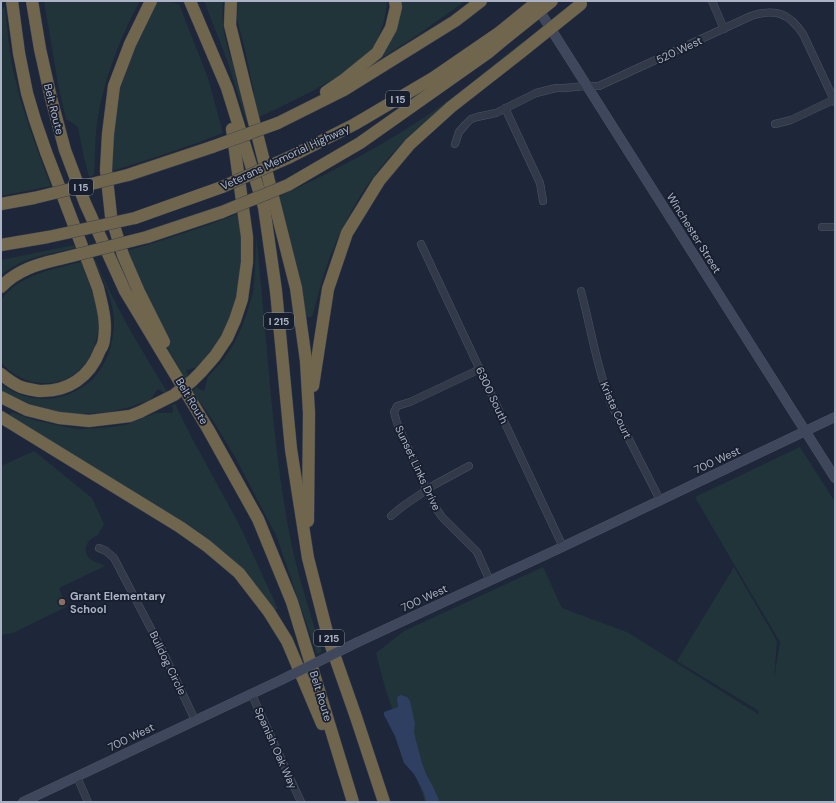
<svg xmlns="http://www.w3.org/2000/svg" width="836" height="803" font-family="'DM Sans',sans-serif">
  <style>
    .green { fill: #20343a }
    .water { fill: #2f3f61 }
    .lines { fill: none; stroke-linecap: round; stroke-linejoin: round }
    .street-casing { stroke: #4c5364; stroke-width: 8 }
    .secondary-casing { stroke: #4c5364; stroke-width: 10 }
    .highway-casing { stroke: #394050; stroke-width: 13 }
    .street { stroke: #323949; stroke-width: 7 }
    .secondary { stroke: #3f475c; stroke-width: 9 }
    .highway { stroke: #70664e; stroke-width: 12 }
    .secondary-bridge-casing { stroke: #4c5364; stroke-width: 10; stroke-linecap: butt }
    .highway-bridge-casing { stroke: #394050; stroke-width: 13; stroke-linecap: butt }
    .secondary-bridge { stroke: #3f475c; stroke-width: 9 }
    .highway-bridge { stroke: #70664e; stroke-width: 12 }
    .education-dot { fill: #8d6e63; stroke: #171e2d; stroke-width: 1.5 }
    .labels { text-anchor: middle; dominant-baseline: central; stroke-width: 3.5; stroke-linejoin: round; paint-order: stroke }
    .shield { fill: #171e2d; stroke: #7f8698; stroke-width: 1 }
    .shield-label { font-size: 10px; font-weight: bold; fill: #acb3c6 }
    .street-label { font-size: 11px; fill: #acb3c6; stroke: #171e2d }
    .poi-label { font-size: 11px; font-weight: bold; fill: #acb3c6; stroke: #171e2d; text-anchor: start }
  </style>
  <rect width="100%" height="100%" fill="#1e2639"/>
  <!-- green -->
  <g class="green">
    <path d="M 44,1 L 140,1 C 120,37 103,82 97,123 C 95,140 95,158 94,175 L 89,177 L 84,158 L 78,127 L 66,119 L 58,84 Z"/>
    <path d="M 158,1 L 166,1 L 179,4 L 208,78 L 223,133 C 185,148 147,160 109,172 L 120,88 L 136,43 L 148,19 Z"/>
    <path d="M 204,1 L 223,1 C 220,32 229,51 238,80 C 242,93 246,108 249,122 L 247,123 L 227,60 Z"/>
    <path d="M 238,1 L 387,1 C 386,19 379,42 367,55 C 361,62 352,67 345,72 C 317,90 287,104 257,118 L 252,101 L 254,92 L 244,46 L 237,19 Z"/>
    <path d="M 399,1 L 465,1 L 416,36 L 377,61 Z"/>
    <path d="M 3,7 L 5,7 C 8,32 9,58 16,82 C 25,118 38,152 51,186 L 1,196 L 1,15 Z"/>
    <path d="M 522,42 L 523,44 C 504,59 485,74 466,89 C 444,107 421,123 401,144 C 368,178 343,220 327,265 C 321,282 317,300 312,317 L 306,317 L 296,263 L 278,197 C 332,172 386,144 435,110 C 465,89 493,65 522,42 Z"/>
    <path d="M 240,213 C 242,246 244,285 231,316 C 223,335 211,352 198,367 L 186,370 L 188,376 L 185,379 L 153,322 L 122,252 C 162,241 201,228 240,213 Z"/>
    <path d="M 256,235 C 267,334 271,434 289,532 C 297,573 310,612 322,652 L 317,654 L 276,535 L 235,457 L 214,422 L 192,391 L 197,387 L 199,389 L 204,391 L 208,377 L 224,359 L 233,345 L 241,329 L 248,309 L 253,293 L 255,269 Z"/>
    <path d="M 74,245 L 75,248 C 48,255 24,256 1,275 L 1,260 Z"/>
    <path d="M 93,259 L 95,259 C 114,305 141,349 167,392 L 164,393 L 158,389 L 150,400 L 130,407 L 109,412 L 78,414 L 46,410 L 30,404 L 1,390 L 1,384 C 24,402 56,404 81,388 C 87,384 93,380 97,374 C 108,360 113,343 114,326 C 115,302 103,280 93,259 Z"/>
    <path d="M 81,262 C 89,284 100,307 98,331 C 96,346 90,361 78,371 C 55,391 19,385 1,362 L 1,300 C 19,275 52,269 81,262 Z"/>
    <path d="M 175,404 L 193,440 L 239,524 L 278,609 L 273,609 L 239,567 L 10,416 L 11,412 L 34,420 L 71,428 L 82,429 L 112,427 L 125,425 L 138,420 L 156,413 L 172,413 L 173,409 L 172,405 Z"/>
    <path d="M 800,447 L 835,502 L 835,802 L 425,802 L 386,691 L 376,653 L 404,631 L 543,567 L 562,608 L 627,632 L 758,714 L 759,711 L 677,661 L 734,567 L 777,641 L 774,679 L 780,642 L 731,559 L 695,497 Z"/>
    <path d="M 34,451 L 92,498 L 104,524 L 98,535 C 87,539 81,550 90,559 C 94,562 100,563 105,566 L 59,588 L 66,607 L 13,633 L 1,635 L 1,466 Z"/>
  </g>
  <!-- water -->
  <path class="water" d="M 401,695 L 407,697 L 410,701 L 415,724 L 414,732 L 416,741 L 422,763 L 426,774 L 432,785 L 440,802 L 426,802 L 424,793 L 414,774 L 404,763 L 395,736 L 384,715 L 384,712 L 398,707 L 397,699 L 398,696 Z"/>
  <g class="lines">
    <!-- street casing -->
    <g class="street-casing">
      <g id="street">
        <path d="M 712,1 L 724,29"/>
        <path d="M 505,108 L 540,183 L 543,201"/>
        <path d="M 775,124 L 791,120 L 835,99"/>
        <path d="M 455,144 L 459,132 L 466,124 L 471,119 L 477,117 L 496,113 L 536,93 L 556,88 L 564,88 L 586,86 L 599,86 L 751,16 C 775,8 789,13 803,34 L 835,102"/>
        <path d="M 822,227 L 835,227"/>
        <path d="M 421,244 L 563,547"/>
        <path d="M 581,291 C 591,329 597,369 612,406 L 660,500"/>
        <path d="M 480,369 L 410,402 L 397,406 L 394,412 L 397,423 L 433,504 L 442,517 L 477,552 L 490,581"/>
        <path d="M 391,516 L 403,506 L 434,485 L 469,466"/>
        <path d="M 99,548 L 106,551 L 114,558 L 161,648 L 195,720"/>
        <path d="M 251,693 L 301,802"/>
        <path d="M 77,777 L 88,802"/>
      </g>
    </g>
    <!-- secondary casing -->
    <g class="secondary-casing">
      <g id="secondary">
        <path d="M 537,7 L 835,478"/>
        <path d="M 358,642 L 558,549 L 835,417"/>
        <path d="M 23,802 L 281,680"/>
      </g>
    </g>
    <!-- highway casing -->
    <g class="highway-casing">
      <g id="highway">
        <path d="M 32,1 L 40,49 L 51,98 L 65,150 L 85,203 L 125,291 L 208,429 L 258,519 L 292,602 L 353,802"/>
        <path d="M 151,1 L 130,44 L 114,86 L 108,134 L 106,170 L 111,216 L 123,255 L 139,292 L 164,342"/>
        <path d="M 190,1 L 227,88 L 264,207 L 276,291 L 291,449 L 308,558 L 329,640 L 356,717 L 384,802"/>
        <path d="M 231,1 L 230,25 L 246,90 L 296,288 L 306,361 L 309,413 L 308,521"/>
        <path d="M 326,92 L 345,79 L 377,53 L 391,28 L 396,7 L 395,1"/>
        <path d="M 278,123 L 344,90 L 455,21 L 481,1"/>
        <path d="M 290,157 L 355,124 L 433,78 L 500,32"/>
        <path d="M 128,175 L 212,147"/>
        <path d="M 288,185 L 360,143 L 489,52 L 507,37"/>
        <path d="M 1,204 L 34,198"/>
        <path d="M 135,218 L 222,187"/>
        <path d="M 147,237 L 222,212"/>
        <path d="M 1,245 L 48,237"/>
        <path d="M 1,287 C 17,270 38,264 60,259"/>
        <path d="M 201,372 L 215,356 L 227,338 L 235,320 L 242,299 L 247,262 L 247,237 L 232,129"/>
        <path d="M 1,374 C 7,379 14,384 21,387 C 27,389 33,390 39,391 C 68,392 90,377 100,350 C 102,347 104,343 104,339 C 107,321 102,305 98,288 L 46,152 L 35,120 L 27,93 L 19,53 L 12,1"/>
        <path d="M 313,386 L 328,289 L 347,233 L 379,181 L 410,144 L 451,107 L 520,53"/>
        <path d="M 1,397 L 27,410 L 59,418 L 89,421 L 130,416 L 140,412"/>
        <path d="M 1,417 L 180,527 L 207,546 L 239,573 L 269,612 L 287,641 L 322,724"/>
      </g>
    </g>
    <!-- street -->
    <use href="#street" class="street"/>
    <!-- secondary -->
    <use href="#secondary" class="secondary"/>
    <!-- highway -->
    <use href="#highway" class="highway"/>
    <!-- secondary-bridge casing -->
    <g class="secondary-bridge-casing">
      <path id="secondary-bridge" d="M 281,680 L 358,642"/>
    </g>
    <!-- highway-bridge casing -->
    <g class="highway-bridge-casing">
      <g id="highway-bridge">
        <path d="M 500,32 L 538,1"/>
        <path d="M 507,37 L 552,1"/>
        <path d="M 520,53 L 581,4"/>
        <path d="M 212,147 L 278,123"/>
        <path d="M 222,187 L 290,157"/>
        <path d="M 34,198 L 128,175"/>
        <path d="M 222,212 L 288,185"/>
        <path d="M 48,237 L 135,218"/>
        <path d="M 60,259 L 147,237"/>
        <path d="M 140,412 L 174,395 L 192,381 L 201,372"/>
      </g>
    </g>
    <!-- secondary-bridge -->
    <use href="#secondary-bridge" class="secondary-bridge"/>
    <!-- highway-bridge -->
    <use href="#highway-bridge" class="highway-bridge"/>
  </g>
  <!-- markers -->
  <circle class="education-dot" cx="62" cy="602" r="4"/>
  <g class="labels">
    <!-- shield labels -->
    <g class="shield">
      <rect x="386" y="91" width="24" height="16" rx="3"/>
      <rect x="69" y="179" width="24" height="16" rx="3"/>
      <rect x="264" y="313" width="30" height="16" rx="3"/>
      <rect x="314" y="630" width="30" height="16" rx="3"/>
    </g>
    <g class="shield-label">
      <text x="398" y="99">I 15</text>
      <text x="81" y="187">I 15</text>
      <text x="279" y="321">I 215</text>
      <text x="329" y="638">I 215</text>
    </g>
    <!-- street labels -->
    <g class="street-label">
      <text transform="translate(679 50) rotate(-25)">520 West</text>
      <text transform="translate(54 109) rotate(76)">Belt Route</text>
      <text transform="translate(285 157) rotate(-25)">Veterans Memorial Highway</text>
      <text transform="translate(694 233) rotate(58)">Winchester Street</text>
      <text transform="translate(492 395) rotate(65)">6300 South</text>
      <text transform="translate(192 401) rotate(59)">Belt Route</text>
      <text transform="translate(616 410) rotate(66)">Krista Court</text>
      <text transform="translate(717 460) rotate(-25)">700 West</text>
      <text transform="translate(418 468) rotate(65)">Sunset Links Drive</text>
      <text transform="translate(424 598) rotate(-25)">700 West</text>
      <text transform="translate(168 663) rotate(64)">Bulldog Circle</text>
      <text transform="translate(321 696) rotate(73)">Belt Route</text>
      <text transform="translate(131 737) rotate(-26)">700 West</text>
      <text transform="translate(276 748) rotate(66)">Spanish Oak Way</text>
    </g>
    <!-- poi labels -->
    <g class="poi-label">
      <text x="70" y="596">Grant Elementary<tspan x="70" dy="13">School</tspan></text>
    </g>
  </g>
  <!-- border -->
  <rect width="836" height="803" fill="none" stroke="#acb3c6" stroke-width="4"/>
</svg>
